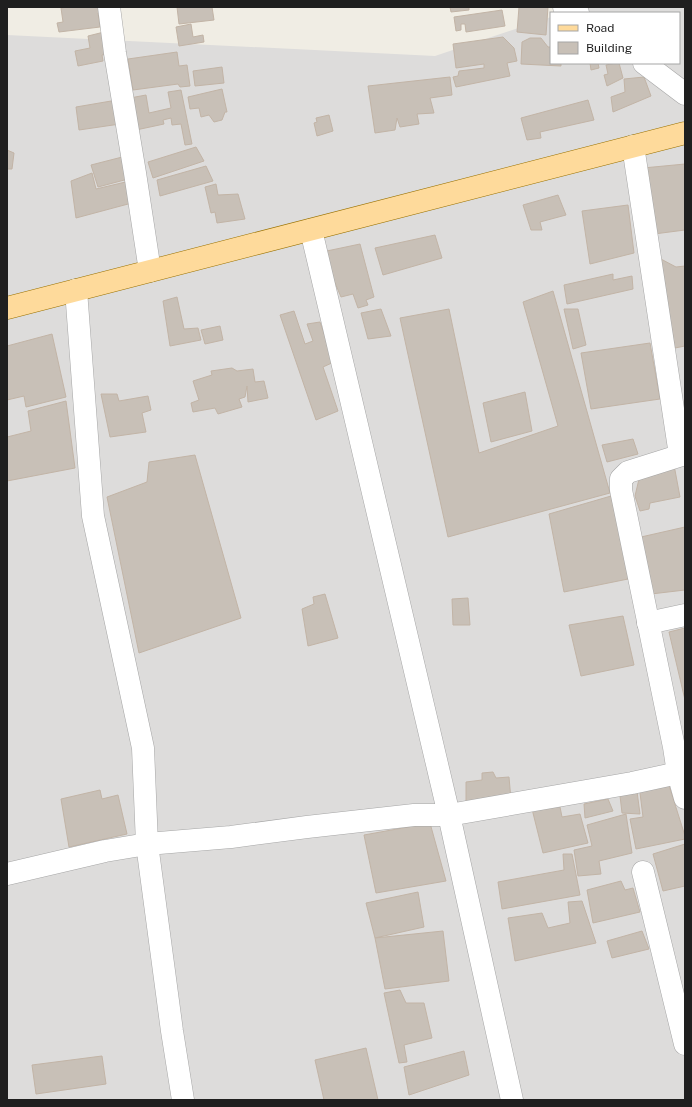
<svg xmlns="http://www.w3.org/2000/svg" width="692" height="1107" font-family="'Public Sans',sans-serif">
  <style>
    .residential { fill: #dddcdb }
    .building { fill: #c8c0b7; stroke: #c2b4a6 }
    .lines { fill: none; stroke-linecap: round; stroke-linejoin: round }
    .minor-casing { stroke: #a6a6a6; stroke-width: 23 }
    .major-casing { stroke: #997100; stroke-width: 23 }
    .minor { stroke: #fff; stroke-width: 22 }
    .major { stroke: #feda9b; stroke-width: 22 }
  </style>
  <rect width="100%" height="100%" fill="#f0ede4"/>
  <!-- residential -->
  <path class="residential" d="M 581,7 L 685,7 L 685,1100 L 7,1100 L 7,35 L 435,56 L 551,17 L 551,63 L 679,63 L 679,13 L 563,13 Z"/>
  <!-- building -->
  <g class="building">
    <path d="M 68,7 L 107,7 L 101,13 L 98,13 L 100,27 L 59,32 L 57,23 L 63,22 L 61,8 Z"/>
    <path d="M 177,7 L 212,7 L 214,20 L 179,24 Z"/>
    <path d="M 450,7 L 469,7 L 469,10 L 451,12 Z"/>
    <path d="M 519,7 L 548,7 L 546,35 L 517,32 Z"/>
    <path d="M 502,10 L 505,26 L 466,32 L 465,24 L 461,24 L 461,30 L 456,31 L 454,17 Z"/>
    <path d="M 191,24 L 193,37 L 203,35 L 204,42 L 179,46 L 176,27 Z"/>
    <path d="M 104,32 L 114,53 L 102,55 L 103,61 L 78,66 L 75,51 L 90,48 L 88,36 Z"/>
    <path d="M 503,37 L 514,48 L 517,61 L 507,63 L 510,76 L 456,87 L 453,77 L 458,76 L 459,71 L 484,68 L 484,64 L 456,68 L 453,44 Z"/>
    <path d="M 530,38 L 541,38 L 548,47 L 551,47 L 551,63 L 561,63 L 561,66 L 521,64 L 522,42 Z"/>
    <path d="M 177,52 L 179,66 L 187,65 L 190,86 L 180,87 L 178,84 L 133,90 L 128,59 Z"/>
    <path d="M 590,63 L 598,63 L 599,68 L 591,70 Z"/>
    <path d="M 616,63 L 619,63 L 623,78 L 607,86 L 604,75 L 608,74 L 606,65 Z"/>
    <path d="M 222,67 L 224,83 L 195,86 L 193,71 Z"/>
    <path d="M 450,77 L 452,95 L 430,98 L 434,113 L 417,114 L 419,124 L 400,127 L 397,118 L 395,130 L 375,133 L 368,86 Z"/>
    <path d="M 644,77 L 651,96 L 613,112 L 611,97 L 625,92 L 624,79 Z"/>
    <path d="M 222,89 L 227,112 L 225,112 L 222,120 L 214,122 L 209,115 L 201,117 L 199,108 L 190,109 L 188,97 Z"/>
    <path d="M 181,90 L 192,144 L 185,145 L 181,124 L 172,125 L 171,118 L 163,120 L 164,124 L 136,130 L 130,98 L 146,95 L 149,113 L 171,108 L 168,92 Z"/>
    <path d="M 117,100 L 120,124 L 79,130 L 76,107 Z"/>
    <path d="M 588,100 L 594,120 L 540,132 L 541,138 L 527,140 L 521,118 Z"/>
    <path d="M 329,115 L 333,131 L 317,136 L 314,123 L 317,122 L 316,118 Z"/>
    <path d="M 196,147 L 204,161 L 153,178 L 148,162 Z"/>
    <path d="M 7,150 L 14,153 L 12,169 L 7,169 Z"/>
    <path d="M 130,155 L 132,178 L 98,187 L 91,165 Z"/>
    <path d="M 685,164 L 685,230 L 654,234 L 643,168 Z"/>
    <path d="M 206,166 L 213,181 L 160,196 L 157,180 Z"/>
    <path d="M 92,173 L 96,189 L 134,180 L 143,200 L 76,218 L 71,181 Z"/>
    <path d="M 216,184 L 218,195 L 238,194 L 245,219 L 217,223 L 215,212 L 211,213 L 205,187 Z"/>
    <path d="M 558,195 L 566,215 L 540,222 L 542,230 L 531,230 L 523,205 Z"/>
    <path d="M 628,205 L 634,253 L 590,264 L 582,211 Z"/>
    <path d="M 435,235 L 442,258 L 383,275 L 375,248 Z"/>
    <path d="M 360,244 L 374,297 L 366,300 L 368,305 L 358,308 L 353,294 L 341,297 L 322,252 Z"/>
    <path d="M 659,258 L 676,267 L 685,266 L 685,346 L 675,348 Z"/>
    <path d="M 613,274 L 613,280 L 632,276 L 633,289 L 567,304 L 564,285 Z"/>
    <path d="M 553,291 L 610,493 L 448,537 L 400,318 L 449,309 L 479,453 L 558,426 L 523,302 Z"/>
    <path d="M 177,297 L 184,329 L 198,328 L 201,340 L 170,346 L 163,301 Z"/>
    <path d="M 381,309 L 391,336 L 368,339 L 361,313 Z"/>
    <path d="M 564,309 L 578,309 L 586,345 L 573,349 Z"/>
    <path d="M 294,311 L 305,344 L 313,341 L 307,324 L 320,322 L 334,362 L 323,367 L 338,411 L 316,420 L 280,315 Z"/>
    <path d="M 220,326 L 223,340 L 205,344 L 201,330 Z"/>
    <path d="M 52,334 L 66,397 L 26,407 L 24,396 L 7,400 L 7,346 Z"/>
    <path d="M 650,343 L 660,399 L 591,409 L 581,353 Z"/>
    <path d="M 232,368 L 237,371 L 253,369 L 255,382 L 264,381 L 268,398 L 248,402 L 247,386 L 245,397 L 239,399 L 242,407 L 218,414 L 215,408 L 193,412 L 191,403 L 199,400 L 193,381 L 212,375 L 211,371 Z"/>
    <path d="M 525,392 L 532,431 L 491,442 L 483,403 Z"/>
    <path d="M 101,394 L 117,394 L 119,401 L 148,396 L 151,410 L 142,413 L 146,432 L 110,437 Z"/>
    <path d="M 66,401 L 75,468 L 7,481 L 7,437 L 31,431 L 28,411 Z"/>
    <path d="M 633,439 L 638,454 L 607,462 L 602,445 Z"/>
    <path d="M 195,455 L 241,618 L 139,653 L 107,497 L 147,482 L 149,462 Z"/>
    <path d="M 674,465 L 680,497 L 650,503 L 649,509 L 640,511 L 635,496 L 639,479 L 655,475 L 654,469 Z"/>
    <path d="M 611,496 L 633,578 L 564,592 L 549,514 Z"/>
    <path d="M 685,527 L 685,590 L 651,594 L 641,537 Z"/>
    <path d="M 325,594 L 338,638 L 308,646 L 302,609 L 314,604 L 313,597 Z"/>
    <path d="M 468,598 L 470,625 L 453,625 L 452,599 Z"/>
    <path d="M 623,616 L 634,665 L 581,676 L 569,625 Z"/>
    <path d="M 685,628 L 685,700 L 669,632 Z"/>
    <path d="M 493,772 L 496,778 L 509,777 L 511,800 L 466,801 L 466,782 L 482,780 L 482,773 Z"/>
    <path d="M 667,779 L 685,836 L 685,839 L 636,849 L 630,819 L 643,817 L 639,785 Z"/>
    <path d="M 636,784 L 640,814 L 622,813 L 619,787 Z"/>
    <path d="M 100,790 L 102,799 L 118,795 L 127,834 L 69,847 L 61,799 Z"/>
    <path d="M 608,799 L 613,811 L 585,818 L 584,804 Z"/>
    <path d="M 559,802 L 562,817 L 580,814 L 588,843 L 543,853 L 531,805 Z"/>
    <path d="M 626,814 L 632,853 L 599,861 L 601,874 L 578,876 L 574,850 L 592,846 L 587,825 Z"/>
    <path d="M 430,823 L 446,881 L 376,893 L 364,835 Z"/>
    <path d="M 685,844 L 685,886 L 663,891 L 653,854 Z"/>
    <path d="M 563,854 L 572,854 L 580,895 L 502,909 L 498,882 L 564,870 Z"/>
    <path d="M 621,881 L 625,890 L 633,888 L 640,912 L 593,923 L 587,890 Z"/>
    <path d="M 418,892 L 424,927 L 375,938 L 366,903 Z"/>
    <path d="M 582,901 L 596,943 L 515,961 L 508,918 L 542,913 L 548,928 L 570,923 L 568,902 Z"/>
    <path d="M 443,931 L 449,981 L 385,989 L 375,938 Z"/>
    <path d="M 642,931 L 649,949 L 612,958 L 607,941 Z"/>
    <path d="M 400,990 L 406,1003 L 424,1003 L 432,1038 L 404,1045 L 407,1062 L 399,1063 L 384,993 Z"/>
    <path d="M 366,1048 L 378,1100 L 324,1100 L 315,1060 Z"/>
    <path d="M 464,1051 L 469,1075 L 409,1095 L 404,1067 Z"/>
    <path d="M 102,1056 L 106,1084 L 36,1094 L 32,1065 Z"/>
  </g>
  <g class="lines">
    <!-- minor casing -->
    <g class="minor-casing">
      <g id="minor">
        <path d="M 109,7 L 115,53 L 135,173 L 150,271"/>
        <path d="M 564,7 L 574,10 L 578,13"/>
        <path d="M 644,63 L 685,94"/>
        <path d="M 633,146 L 680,455"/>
        <path d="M 311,230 L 449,815 L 512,1100"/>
        <path d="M 76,290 L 93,516 L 143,748 L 147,844 L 172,1031 L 183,1100"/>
        <path d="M 685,454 L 628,472 L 621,479 L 621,490 L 674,747 L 678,773 L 685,798"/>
        <path d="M 648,623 L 685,615"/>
        <path d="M 643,872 L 685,1044"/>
        <path d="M 7,874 L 105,851 L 147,844 L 231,837 L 307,827 L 414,815 L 449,815 L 632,783 L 678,773"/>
      </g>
    </g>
    <!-- major casing -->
    <g class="major-casing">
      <path id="major" d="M 7,308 L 685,133"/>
    </g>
    <!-- minor -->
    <use href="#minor" class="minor"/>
    <!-- major -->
    <use href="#major" class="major"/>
  </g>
  <!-- border -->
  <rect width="692" height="1107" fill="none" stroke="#1f1f1f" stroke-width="16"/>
  <!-- legend -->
  <rect x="550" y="12" width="130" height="52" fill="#ffffff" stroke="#a5a5a5"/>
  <rect x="558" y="25" width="20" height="6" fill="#feda9b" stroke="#a5a5a5"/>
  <text x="586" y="32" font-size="12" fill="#1f1f1f">Road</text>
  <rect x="558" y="42" width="20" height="12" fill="#c8c0b7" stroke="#a5a5a5"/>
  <text x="586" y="52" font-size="12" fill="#1f1f1f">Building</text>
</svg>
